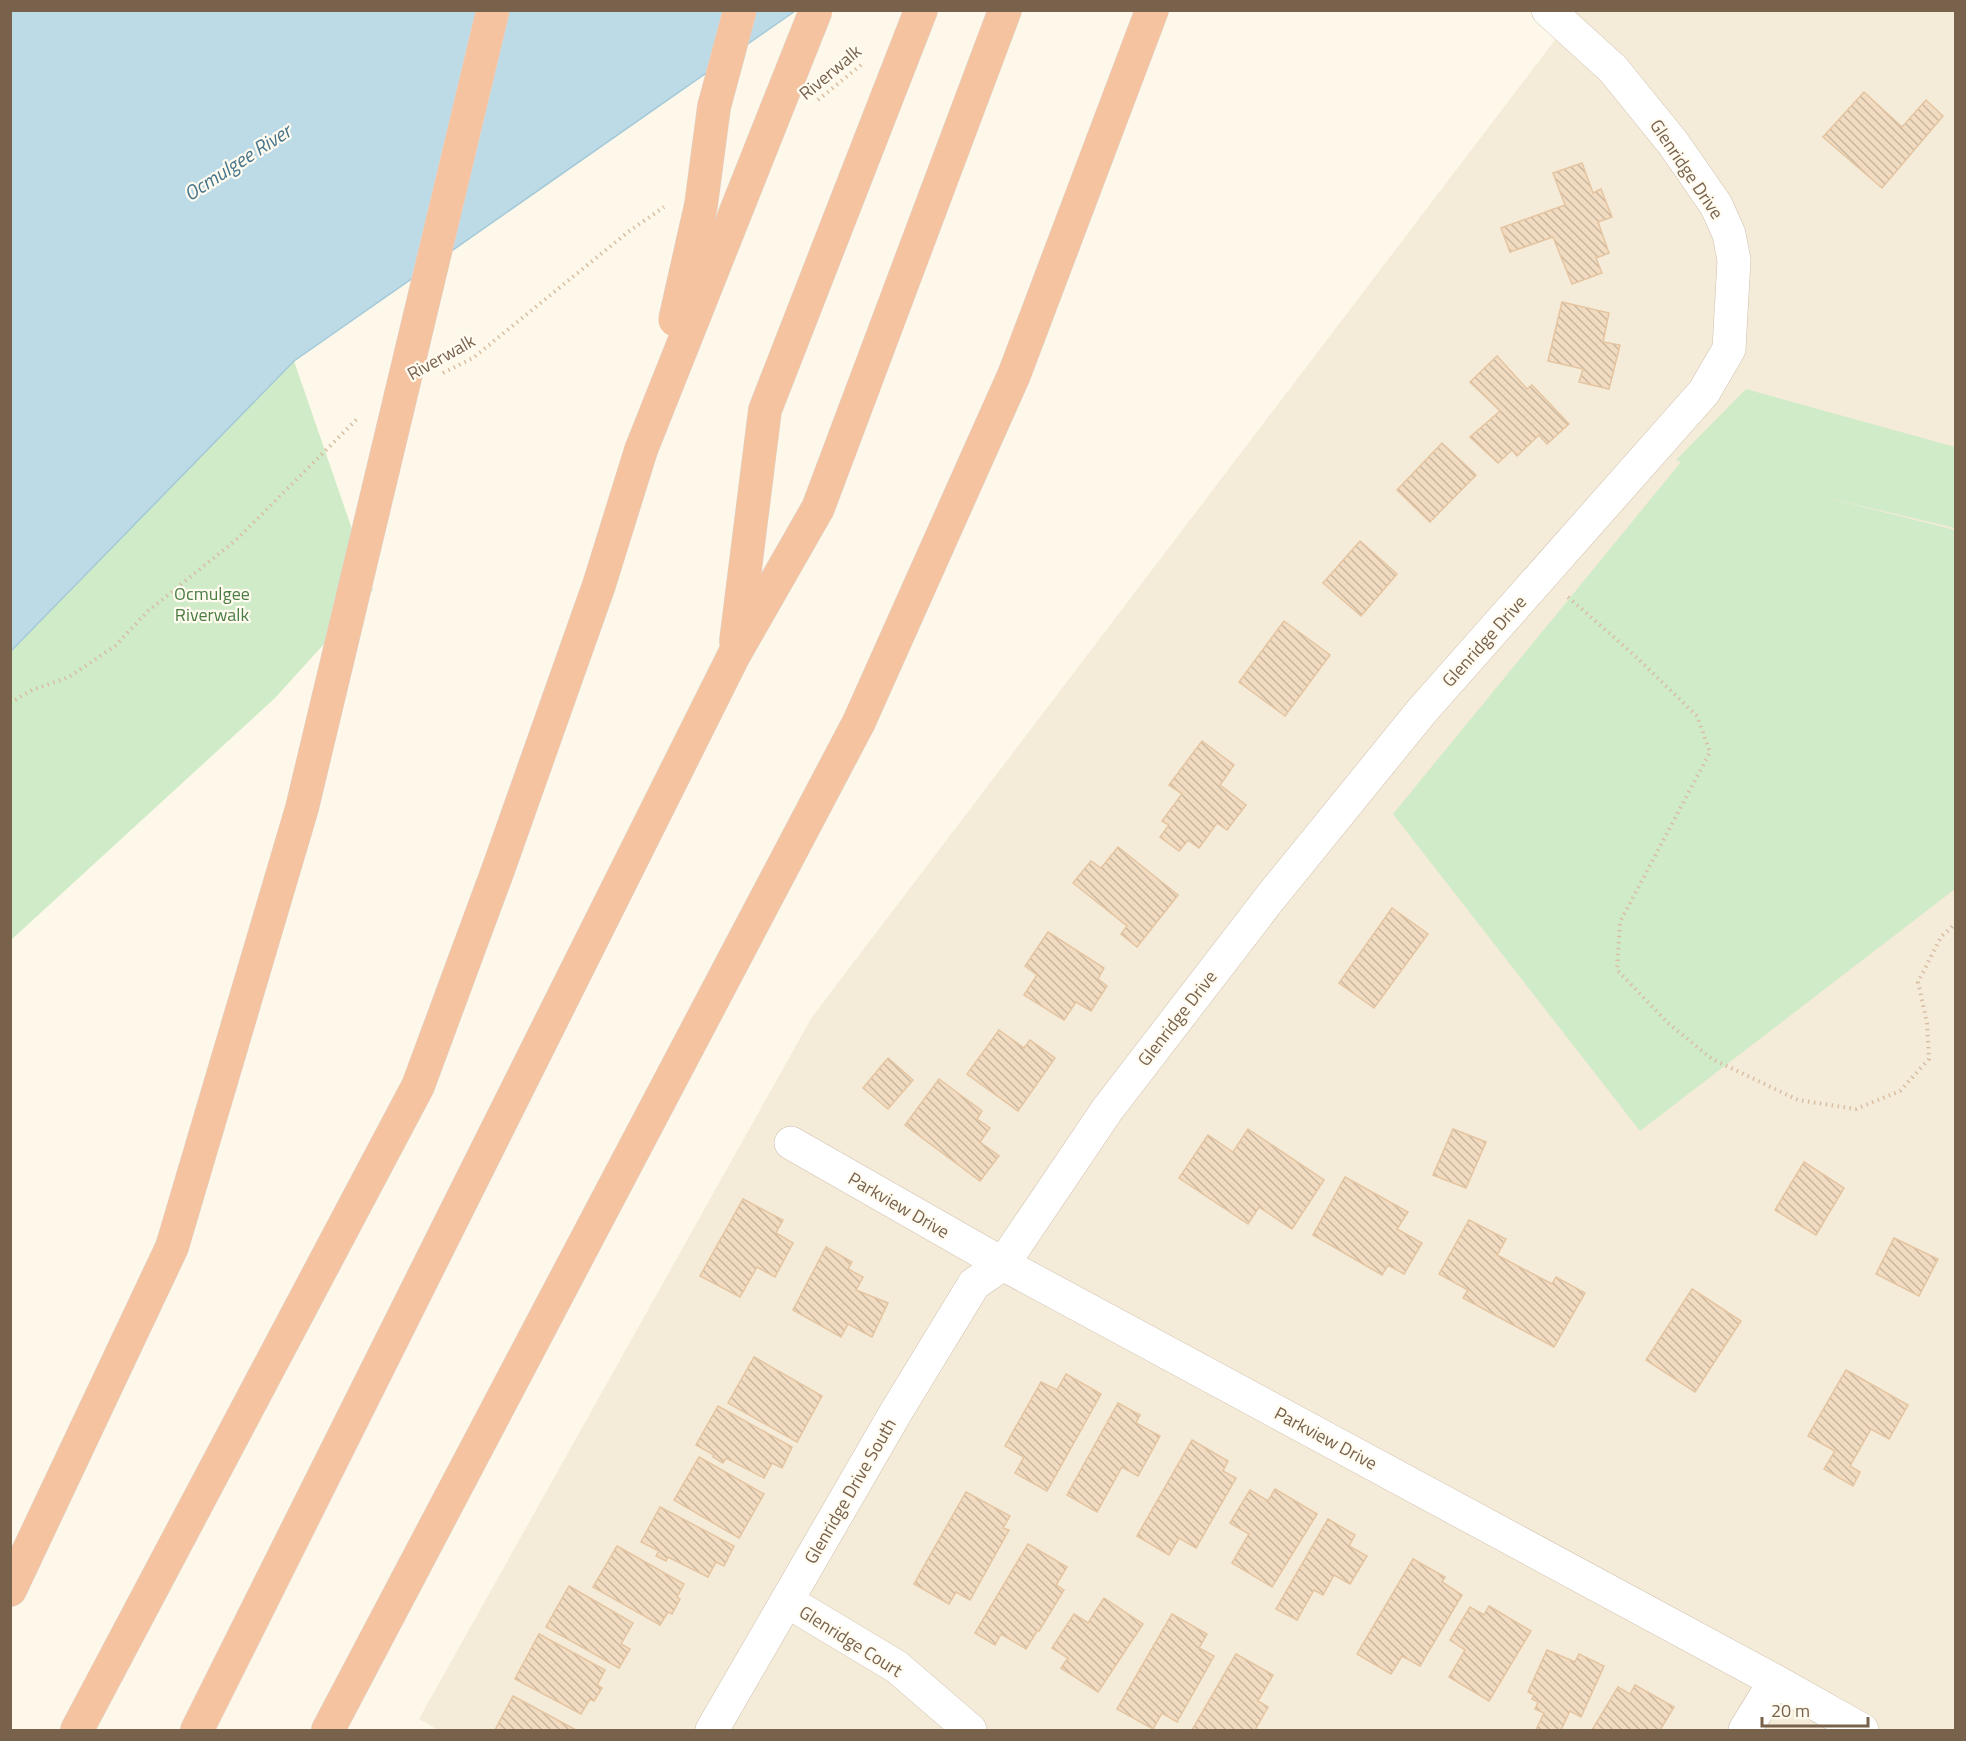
<svg xmlns="http://www.w3.org/2000/svg" width="1966" height="1741" font-family="'Titillium Web',sans-serif">
  <style>
    .residential { fill: #f4ebd8 }
    .park { fill: #d0ebc7 }
    .water { fill: #bddbe7; stroke: #a3c9d9; stroke-width: 1.5 }
    .building { fill: url(#building-back-hatch); stroke: #e5c5a1; stroke-width: 1.5 }
    .lines { fill: none; stroke-linecap: round; stroke-linejoin: round }
    .minor-casing { stroke: #cfc1ae; stroke-width: 34 }
    .highway-casing { stroke: #dcd6d0; stroke-width: 34 }
    .path { stroke: #d8bfa3; stroke-width: 4; stroke-dasharray: 1.5 4.5; stroke-linecap: butt }
    .minor { stroke: #fff; stroke-width: 33 }
    .highway { stroke: #f6c3a1; stroke-width: 33 }
    .highway-bridge-casing { stroke: #dcd6d0; stroke-width: 34; stroke-linecap: butt }
    .highway-bridge { stroke: #f6c3a1; stroke-width: 33 }
    .labels { text-anchor: middle; dominant-baseline: central; stroke-width: 4.5; stroke-linejoin: round; paint-order: stroke }
    .street-label { font-size: 18px; fill: #78624c; stroke: #fffbf0 }
    .park-label { font-size: 18px; fill: #4c7d44; stroke: #fffbf0 }
    .water-label { font-size: 20px; font-style: italic; fill: #46758b; stroke: #fffbf0 }
  </style>
  <defs>
    <pattern id="building-back-hatch" width="6" height="6" patternUnits="userSpaceOnUse" patternTransform="scale(1.5)"><rect width="6" height="6" fill="#f2dcc1"/><path d="M-1 5l2 2M0 0l6 6M5-1l2 2" fill="none" stroke="#c9b69f"/></pattern>
  </defs>
  <rect width="100%" height="100%" fill="#fdf8e9"/>
  <!-- residential -->
  <path class="residential" d="M 1577,11 L 1955,11 L 1955,1730 L 438,1730 L 419,1719 L 812,1017 Z"/>
  <!-- park -->
  <g class="park">
    <path d="M 294,361 L 373,590 L 275,698 L 11,940 L 11,651 Z"/>
    <path d="M 1746,389 L 1955,447 L 1955,528 L 1820,496 L 1955,530 L 1955,889 L 1640,1131 L 1393,814 L 1681,462 L 1676,460 Z"/>
  </g>
  <!-- water -->
  <path class="water" d="M 11,11 L 795,11 L 294,361 L 11,651 Z"/>
  <!-- building -->
  <g class="building">
    <path d="M 1864,92 L 1902,127 L 1926,100 L 1943,116 L 1882,188 L 1823,137 Z"/>
    <path d="M 1582,163 L 1593,193 L 1601,189 L 1612,217 L 1598,222 L 1609,253 L 1596,258 L 1602,273 L 1572,284 L 1553,237 L 1510,252 L 1501,228 L 1565,205 L 1553,173 Z"/>
    <path d="M 1562,302 L 1609,313 L 1603,342 L 1620,345 L 1609,389 L 1579,382 L 1583,369 L 1548,361 Z"/>
    <path d="M 1497,356 L 1527,389 L 1532,385 L 1569,424 L 1547,444 L 1539,435 L 1517,456 L 1512,450 L 1498,463 L 1470,437 L 1500,411 L 1470,382 Z"/>
    <path d="M 1442,443 L 1476,475 L 1430,522 L 1397,490 Z"/>
    <path d="M 1360,541 L 1397,574 L 1361,616 L 1323,583 Z"/>
    <path d="M 1284,621 L 1330,655 L 1285,716 L 1239,682 Z"/>
    <path d="M 1202,741 L 1234,765 L 1220,785 L 1246,805 L 1227,830 L 1217,823 L 1199,848 L 1188,840 L 1179,851 L 1160,837 L 1169,825 L 1162,821 L 1182,794 L 1169,785 Z"/>
    <path d="M 1118,847 L 1178,895 L 1137,947 L 1121,934 L 1127,926 L 1073,883 L 1091,861 L 1101,868 Z"/>
    <path d="M 1392,908 L 1428,934 L 1374,1008 L 1339,983 Z"/>
    <path d="M 1048,932 L 1104,968 L 1098,979 L 1107,986 L 1091,1011 L 1076,1002 L 1064,1020 L 1024,995 L 1037,975 L 1025,966 Z"/>
    <path d="M 999,1030 L 1024,1048 L 1030,1040 L 1055,1058 L 1018,1111 L 967,1074 Z"/>
    <path d="M 888,1058 L 913,1080 L 888,1109 L 863,1088 Z"/>
    <path d="M 939,1079 L 982,1111 L 977,1119 L 990,1128 L 980,1142 L 999,1156 L 980,1181 L 905,1125 Z"/>
    <path d="M 1248,1129 L 1324,1180 L 1292,1229 L 1259,1207 L 1248,1224 L 1179,1178 L 1208,1135 L 1233,1152 Z"/>
    <path d="M 1453,1129 L 1486,1142 L 1466,1188 L 1433,1175 Z"/>
    <path d="M 1804,1162 L 1844,1188 L 1816,1235 L 1775,1210 Z"/>
    <path d="M 1345,1177 L 1408,1212 L 1397,1229 L 1422,1243 L 1404,1274 L 1388,1265 L 1382,1275 L 1313,1235 Z"/>
    <path d="M 743,1199 L 783,1220 L 776,1233 L 793,1243 L 775,1277 L 757,1267 L 740,1297 L 700,1276 Z"/>
    <path d="M 1469,1220 L 1506,1239 L 1497,1255 L 1552,1284 L 1556,1277 L 1585,1293 L 1554,1347 L 1463,1298 L 1468,1290 L 1439,1274 Z"/>
    <path d="M 1894,1238 L 1938,1259 L 1919,1296 L 1876,1274 Z"/>
    <path d="M 826,1247 L 852,1262 L 848,1269 L 863,1277 L 856,1290 L 888,1303 L 872,1337 L 848,1324 L 841,1337 L 793,1310 Z"/>
    <path d="M 1692,1289 L 1741,1321 L 1695,1392 L 1646,1360 Z"/>
    <path d="M 754,1357 L 822,1396 L 797,1442 L 728,1403 Z"/>
    <path d="M 1846,1370 L 1908,1405 L 1889,1439 L 1871,1429 L 1850,1466 L 1860,1472 L 1853,1486 L 1824,1469 L 1835,1451 L 1808,1436 Z"/>
    <path d="M 1066,1374 L 1101,1394 L 1047,1491 L 1015,1473 L 1024,1457 L 1005,1446 L 1041,1382 L 1057,1390 Z"/>
    <path d="M 1118,1403 L 1140,1415 L 1136,1423 L 1160,1436 L 1138,1476 L 1122,1467 L 1097,1512 L 1067,1495 Z"/>
    <path d="M 718,1406 L 792,1447 L 782,1468 L 772,1463 L 764,1478 L 726,1458 L 723,1463 L 713,1457 L 714,1455 L 696,1445 Z"/>
    <path d="M 1192,1440 L 1228,1461 L 1223,1471 L 1236,1478 L 1196,1548 L 1179,1538 L 1169,1555 L 1137,1536 Z"/>
    <path d="M 699,1457 L 764,1494 L 739,1538 L 674,1500 Z"/>
    <path d="M 1275,1489 L 1317,1514 L 1272,1587 L 1232,1563 L 1249,1534 L 1230,1523 L 1250,1490 L 1268,1501 Z"/>
    <path d="M 966,1492 L 1010,1516 L 1003,1528 L 1009,1530 L 970,1600 L 956,1592 L 949,1604 L 914,1584 Z"/>
    <path d="M 660,1507 L 734,1546 L 724,1566 L 716,1562 L 708,1577 L 668,1557 L 666,1561 L 656,1556 L 659,1551 L 641,1542 Z"/>
    <path d="M 1328,1519 L 1355,1535 L 1349,1546 L 1367,1556 L 1350,1584 L 1334,1575 L 1323,1595 L 1314,1590 L 1297,1620 L 1276,1609 Z"/>
    <path d="M 1028,1544 L 1067,1567 L 1056,1585 L 1064,1590 L 1039,1631 L 1037,1631 L 1026,1649 L 1001,1634 L 995,1645 L 975,1633 Z"/>
    <path d="M 617,1546 L 684,1584 L 677,1597 L 680,1599 L 672,1614 L 668,1612 L 660,1625 L 593,1587 Z"/>
    <path d="M 1413,1559 L 1445,1577 L 1442,1582 L 1462,1595 L 1420,1666 L 1402,1656 L 1391,1674 L 1357,1654 Z"/>
    <path d="M 569,1586 L 633,1623 L 621,1644 L 630,1649 L 619,1668 L 546,1627 Z"/>
    <path d="M 1104,1598 L 1143,1624 L 1098,1692 L 1061,1668 L 1068,1658 L 1052,1648 L 1074,1614 L 1088,1623 Z"/>
    <path d="M 1489,1606 L 1531,1631 L 1489,1701 L 1449,1677 L 1465,1650 L 1450,1640 L 1470,1607 L 1484,1615 Z"/>
    <path d="M 1172,1614 L 1207,1634 L 1199,1648 L 1214,1656 L 1177,1722 L 1162,1713 L 1153,1729 L 1117,1709 Z"/>
    <path d="M 539,1634 L 605,1670 L 597,1685 L 602,1688 L 594,1701 L 590,1699 L 581,1714 L 515,1679 Z"/>
    <path d="M 1547,1650 L 1575,1662 L 1579,1654 L 1604,1666 L 1581,1717 L 1570,1711 L 1561,1730 L 1536,1730 L 1544,1713 L 1535,1709 L 1538,1702 L 1532,1699 L 1534,1695 L 1528,1692 Z"/>
    <path d="M 1236,1654 L 1273,1675 L 1258,1701 L 1268,1707 L 1255,1730 L 1192,1730 Z"/>
    <path d="M 1635,1685 L 1674,1707 L 1660,1730 L 1592,1730 L 1618,1687 L 1630,1694 Z"/>
    <path d="M 513,1696 L 576,1730 L 495,1730 Z"/>
  </g>
  <g class="lines">
    <!-- minor casing -->
    <g class="minor-casing">
      <g id="minor">
        <path d="M 791,1143 L 1003,1264 L 1775,1681 L 1862,1730"/>
        <path d="M 787,1601 L 897,1667 L 970,1730"/>
        <path d="M 712,1730 L 896,1412 L 974,1284 L 1003,1264 L 1107,1110 L 1270,898 L 1421,712 L 1704,392 L 1729,349 L 1734,260 L 1729,234 L 1716,205 L 1673,143 L 1613,69 L 1548,10"/>
        <path d="M 1745,1730 L 1775,1681"/>
      </g>
    </g>
    <!-- highway casing -->
    <g class="highway-casing">
      <g id="highway">
        <path d="M 714,107 L 740,10"/>
        <path d="M 736,641 L 765,410 L 921,10"/>
        <path d="M 10,1590 L 172,1247"/>
        <path d="M 77,1730 L 418,1086 L 498,870 L 599,585 L 641,450"/>
        <path d="M 197,1730 L 734,655 L 818,508 L 1005,10"/>
        <path d="M 328,1730 L 859,722 L 1014,375 L 1152,10"/>
      </g>
    </g>
    <!-- path -->
    <g class="path">
      <path d="M 818,100 L 861,65"/>
      <path d="M 443,373 L 473,358 L 628,232 L 664,207"/>
      <path d="M 1568,597 L 1633,654 L 1697,716 L 1710,752 L 1620,922 L 1617,970 L 1668,1023 L 1712,1059 L 1798,1100 L 1856,1109 L 1900,1091 L 1929,1059 L 1927,1023 L 1918,982 L 1941,937 L 1956,923"/>
      <path d="M 10,703 L 32,690 L 69,677 L 115,646 L 148,611 L 236,540 L 359,417"/>
    </g>
    <!-- minor -->
    <use href="#minor" class="minor"/>
    <!-- highway -->
    <use href="#highway" class="highway"/>
    <!-- highway-bridge casing -->
    <g class="highway-bridge-casing">
      <g id="highway-bridge">
        <path d="M 675,320 L 701,205 L 714,107"/>
        <path d="M 641,450 L 816,10"/>
        <path d="M 172,1247 L 302,808 L 493,10"/>
      </g>
    </g>
    <!-- highway-bridge -->
    <use href="#highway-bridge" class="highway-bridge"/>
  </g>
  <g class="labels">
    <!-- street labels -->
    <g class="street-label">
      <text transform="translate(830 72) rotate(-40)">Riverwalk</text>
      <text transform="translate(1687 169) rotate(56)">Glenridge Drive</text>
      <text transform="translate(441 357) rotate(-29)">Riverwalk</text>
      <text transform="translate(1484 641) rotate(-48)">Glenridge Drive</text>
      <text transform="translate(1177 1018) rotate(-52)">Glenridge Drive</text>
      <text transform="translate(899 1205) rotate(30)">Parkview Drive</text>
      <text transform="translate(1326 1438) rotate(28)">Parkview Drive</text>
      <text transform="translate(850 1491) rotate(-60)">Glenridge Drive South</text>
      <text transform="translate(851 1641) rotate(32)">Glenridge Court</text>
    </g>
    <!-- park labels -->
    <g class="park-label">
      <text x="212" y="593">Ocmulgee<tspan x="212" dy="21">Riverwalk</tspan></text>
    </g>
    <!-- water labels -->
    <g class="water-label">
      <text transform="translate(237 162) rotate(-33)">Ocmulgee River</text>
    </g>
  </g>
  <!-- border -->
  <rect width="1966" height="1741" fill="none" stroke="#78624c" stroke-width="24"/>
  <!-- scale -->
  <path d="M1762 1717v9h106v-9" fill="none" stroke="#78624c" stroke-width="3"/>
  <text x="1771" y="1717" font-size="18" fill="#78624c" stroke="#fffbf0" stroke-width="4.5" paint-order="stroke">20 m</text>
</svg>
